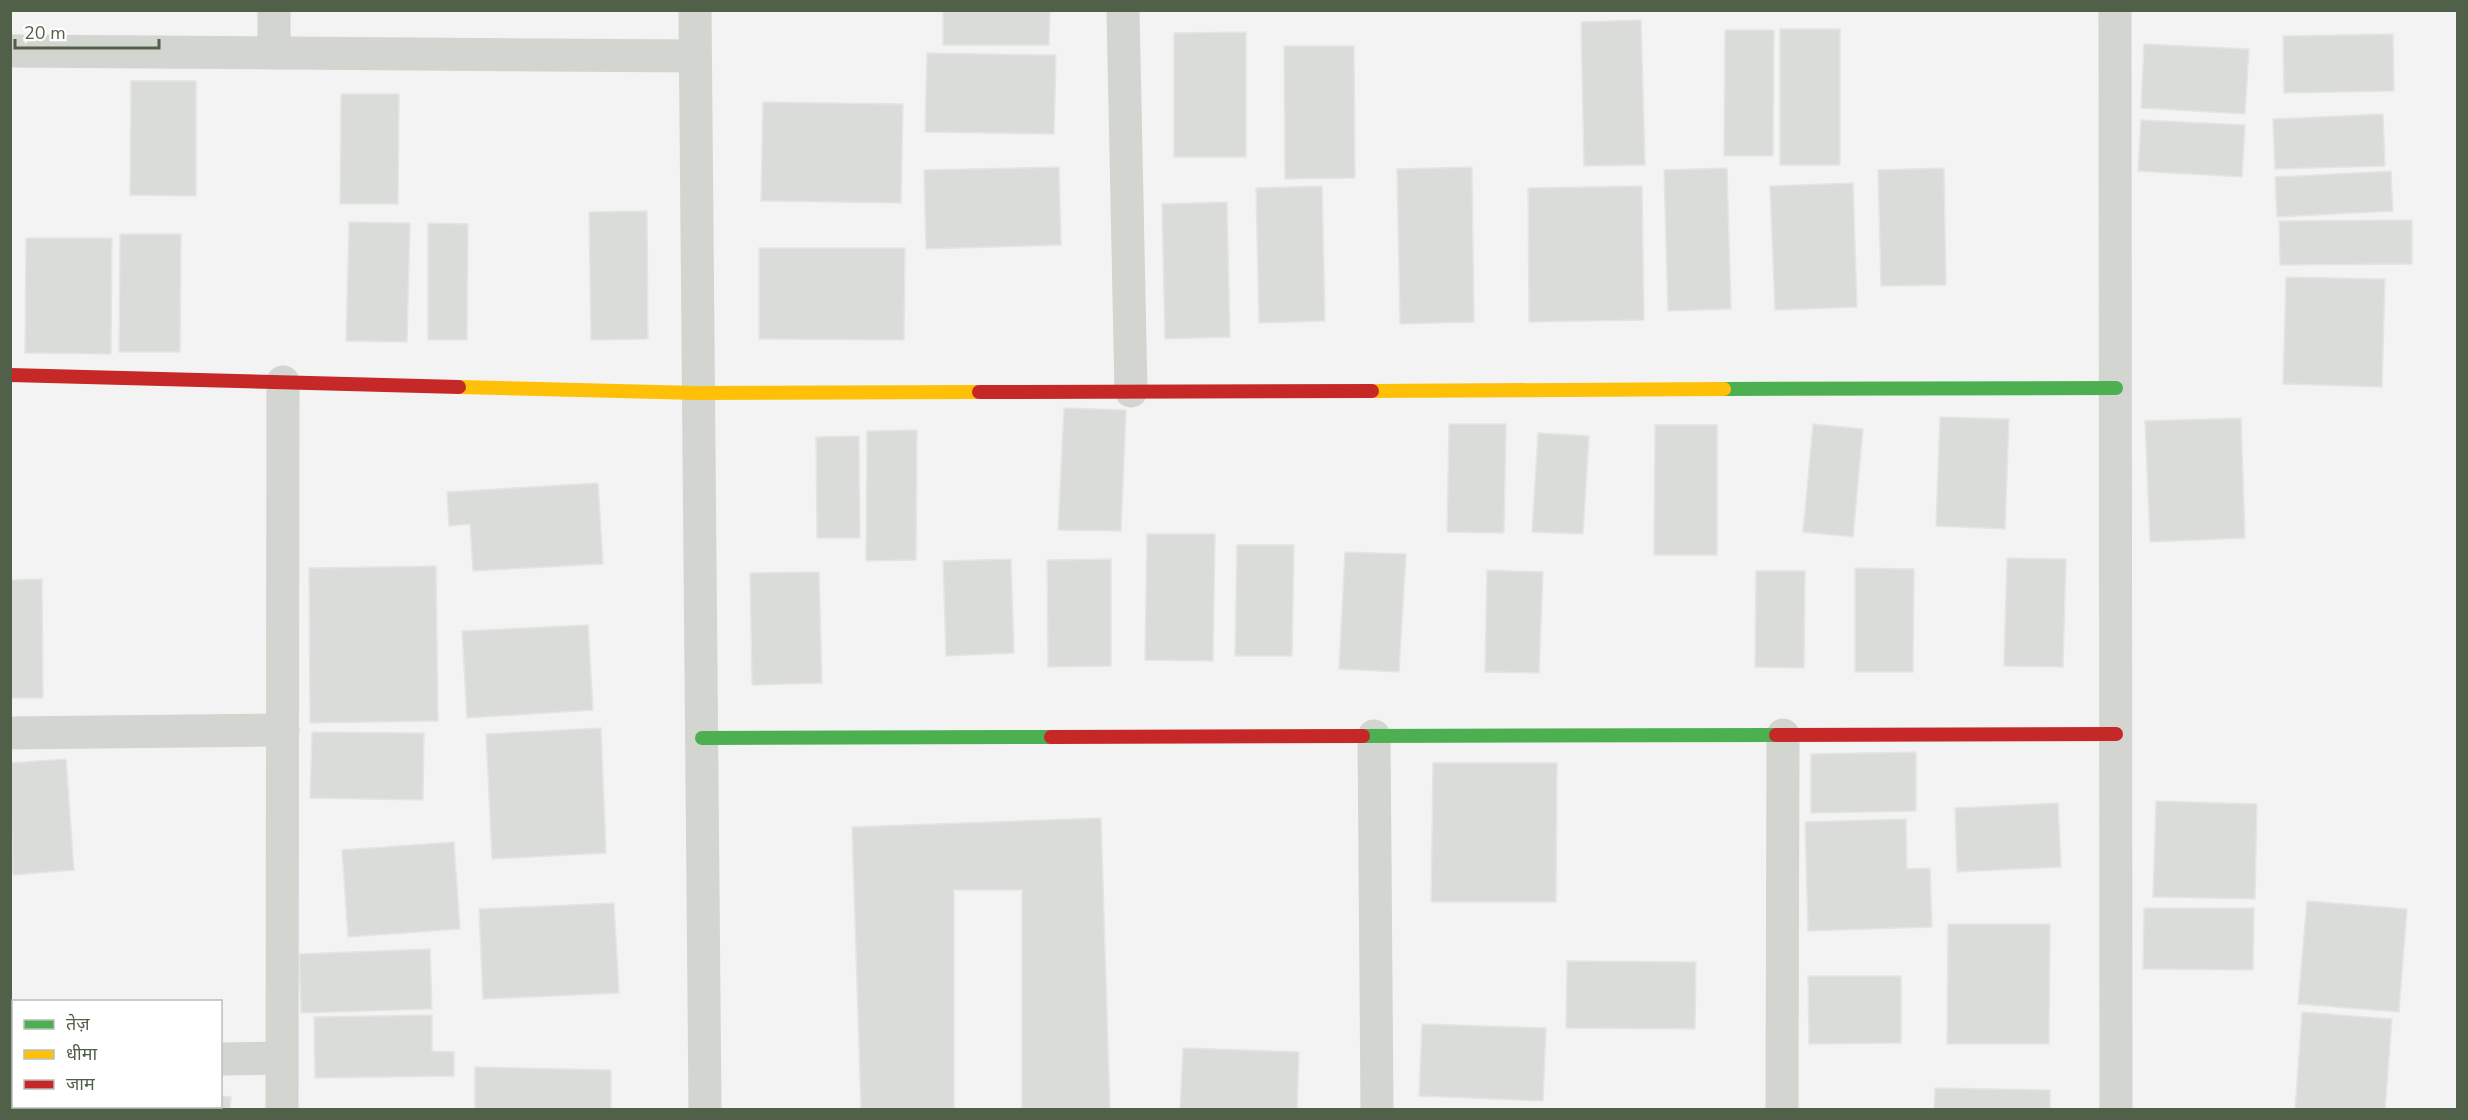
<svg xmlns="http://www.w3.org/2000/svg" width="2468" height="1120" font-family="'Nunito Sans','Noto Sans Devanagari',sans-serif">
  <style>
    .building { fill: #dadcda; stroke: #e5e6e4; stroke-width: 1.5 }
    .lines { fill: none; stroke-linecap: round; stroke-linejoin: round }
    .street { stroke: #d3d5d1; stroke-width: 33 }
    .fast { stroke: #4caf50; stroke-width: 14 }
    .slow { stroke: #ffc107; stroke-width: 14 }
    .jam { stroke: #c62828; stroke-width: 14 }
  </style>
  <rect width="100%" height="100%" fill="#f3f3f3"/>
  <!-- building -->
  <g class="building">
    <path d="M 943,10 L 1050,10 L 1049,45 L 943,45 Z"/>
    <path d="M 1641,20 L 1645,165 L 1584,166 L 1581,22 Z"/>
    <rect x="1780" y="29" width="60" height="136"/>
    <path d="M 1725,30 L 1774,30 L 1773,156 L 1724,156 Z"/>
    <path d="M 1246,32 L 1246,157 L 1174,157 L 1174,33 Z"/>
    <path d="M 2393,34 L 2394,91 L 2284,93 L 2283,36 Z"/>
    <path d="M 2144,44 L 2249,49 L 2245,114 L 2141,108 Z"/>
    <path d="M 1284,46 L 1354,46 L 1355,178 L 1285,179 Z"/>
    <path d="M 927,53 L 1056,55 L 1054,134 L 925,132 Z"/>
    <path d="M 131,81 L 196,81 L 196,196 L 130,195 Z"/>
    <path d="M 341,94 L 399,94 L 398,204 L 340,204 Z"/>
    <path d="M 763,102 L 903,104 L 901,203 L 761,201 Z"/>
    <path d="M 2383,114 L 2385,166 L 2275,169 L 2273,119 Z"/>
    <path d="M 2141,120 L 2245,125 L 2242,177 L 2138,171 Z"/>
    <path d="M 1059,167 L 1061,245 L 926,249 L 924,170 Z"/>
    <path d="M 1472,167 L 1474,322 L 1400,324 L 1397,169 Z"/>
    <path d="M 1727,168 L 1731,309 L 1668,311 L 1664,170 Z"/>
    <path d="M 1944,168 L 1946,285 L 1881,286 L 1878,170 Z"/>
    <path d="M 2391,171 L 2393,211 L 2277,217 L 2275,177 Z"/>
    <path d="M 1853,183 L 1857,307 L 1775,310 L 1770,186 Z"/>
    <path d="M 1322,186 L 1325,321 L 1259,323 L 1256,188 Z"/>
    <path d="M 1642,186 L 1644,320 L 1529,322 L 1528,188 Z"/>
    <path d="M 1227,202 L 1230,337 L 1165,339 L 1162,204 Z"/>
    <path d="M 647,211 L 648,339 L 591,340 L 589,212 Z"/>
    <path d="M 2412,220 L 2412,264 L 2280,265 L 2279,221 Z"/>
    <path d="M 349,222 L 410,223 L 407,342 L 346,341 Z"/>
    <path d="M 428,223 L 468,224 L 467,340 L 428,340 Z"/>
    <path d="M 120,234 L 181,234 L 180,352 L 119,352 Z"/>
    <path d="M 26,238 L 112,238 L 111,354 L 25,353 Z"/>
    <path d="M 759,248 L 905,248 L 904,340 L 759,339 Z"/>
    <path d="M 2286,277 L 2385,279 L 2382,387 L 2283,384 Z"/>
    <path d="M 1064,408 L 1126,410 L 1121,531 L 1058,530 Z"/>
    <path d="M 1940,417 L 2009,419 L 2005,529 L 1936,526 Z"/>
    <path d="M 2241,418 L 2245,538 L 2150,542 L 2145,421 Z"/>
    <path d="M 1449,424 L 1506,424 L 1504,533 L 1447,532 Z"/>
    <path d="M 1813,424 L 1863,429 L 1853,537 L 1803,532 Z"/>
    <path d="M 1655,425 L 1717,425 L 1717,555 L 1654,555 Z"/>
    <path d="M 917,430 L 916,560 L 866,561 L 867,431 Z"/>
    <path d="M 1538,433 L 1589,436 L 1583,534 L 1532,532 Z"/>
    <path d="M 859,436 L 860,538 L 817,538 L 816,437 Z"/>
    <path d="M 598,483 L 603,564 L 473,571 L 470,524 L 449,526 L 447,492 Z"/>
    <path d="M 1147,534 L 1215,534 L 1213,661 L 1145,660 Z"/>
    <path d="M 1237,545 L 1294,545 L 1292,656 L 1235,656 Z"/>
    <path d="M 1345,552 L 1406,554 L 1399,672 L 1339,669 Z"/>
    <path d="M 2007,558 L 2066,559 L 2063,667 L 2004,666 Z"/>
    <path d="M 1011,559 L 1014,653 L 946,656 L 943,561 Z"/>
    <path d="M 1111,559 L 1111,666 L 1048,667 L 1047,560 Z"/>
    <path d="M 436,566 L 438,721 L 310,723 L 309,568 Z"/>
    <path d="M 1855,568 L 1914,569 L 1913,672 L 1855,672 Z"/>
    <path d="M 1487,570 L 1543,572 L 1539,673 L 1485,672 Z"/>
    <path d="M 1756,571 L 1805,571 L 1804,668 L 1755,667 Z"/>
    <path d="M 819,572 L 822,683 L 752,685 L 750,573 Z"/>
    <path d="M 42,579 L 43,698 L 10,698 L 10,580 Z"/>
    <path d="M 588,625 L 593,710 L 467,718 L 462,631 Z"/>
    <path d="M 601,728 L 606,853 L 492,859 L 486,734 Z"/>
    <path d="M 312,732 L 424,733 L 423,800 L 310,798 Z"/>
    <path d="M 1916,752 L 1916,811 L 1811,813 L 1811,754 Z"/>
    <path d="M 66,759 L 74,870 L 13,875 L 10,763 Z"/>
    <path d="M 1433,763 L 1557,763 L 1556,902 L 1431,902 Z"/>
    <path d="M 2156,801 L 2257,804 L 2255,899 L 2153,897 Z"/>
    <path d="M 2058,803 L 2061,867 L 1957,872 L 1955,808 Z"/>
    <path d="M 1101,818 L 1110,1110 L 1022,1110 L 1022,890 L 954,890 L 954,1110 L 861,1110 L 852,827 Z"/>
    <path d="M 1906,819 L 1907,869 L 1930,868 L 1932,927 L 1808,931 L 1805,822 Z"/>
    <path d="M 454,842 L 460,929 L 348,937 L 342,850 Z"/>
    <path d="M 2307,901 L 2407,909 L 2399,1012 L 2298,1004 Z"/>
    <path d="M 614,903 L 619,993 L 483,999 L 479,909 Z"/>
    <path d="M 2144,908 L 2254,908 L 2253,970 L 2143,969 Z"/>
    <path d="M 1948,924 L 2050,924 L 2049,1044 L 1947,1044 Z"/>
    <path d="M 430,949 L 432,1009 L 301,1013 L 299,954 Z"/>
    <path d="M 1567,961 L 1696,962 L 1695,1029 L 1566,1028 Z"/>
    <path d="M 1808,976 L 1901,976 L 1901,1043 L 1809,1044 Z"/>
    <path d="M 2302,1012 L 2392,1019 L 2385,1110 L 2295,1110 Z"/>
    <path d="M 432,1015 L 432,1051 L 454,1052 L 454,1076 L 315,1078 L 314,1017 Z"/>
    <path d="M 1422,1024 L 1546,1028 L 1543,1101 L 1419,1096 Z"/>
    <path d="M 1183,1048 L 1299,1052 L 1297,1110 L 1180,1110 Z"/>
    <path d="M 475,1067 L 611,1070 L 611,1110 L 475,1110 Z"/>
    <path d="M 1935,1088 L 2050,1090 L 2050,1110 L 1934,1110 Z"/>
    <path d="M 220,1096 L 231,1097 L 230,1110 L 187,1110 L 187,1106 L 220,1106 Z"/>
    <rect x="82" y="1106" width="43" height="4"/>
  </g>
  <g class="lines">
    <!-- street -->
    <g class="street">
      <path d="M 695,10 L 705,1110"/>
      <path d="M 1123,10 L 1131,391"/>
      <path d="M 2115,10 L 2116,1110"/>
      <path d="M 10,51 L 695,56"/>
      <path d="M 274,53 L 274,10"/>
      <path d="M 10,733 L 283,730"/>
      <path d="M 1374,736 L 1377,1110"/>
      <path d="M 220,1059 L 282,1058"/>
      <path d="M 10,1063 L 14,1063"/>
      <path d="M 282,1110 L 283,382"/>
      <path d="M 1782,1110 L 1783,735"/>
    </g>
    <!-- fast -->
    <g class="fast">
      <path d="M 1724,389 L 2116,388"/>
      <path d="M 1363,736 L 1776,735"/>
      <path d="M 702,738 L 1051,737"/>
    </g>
    <!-- slow -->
    <g class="slow">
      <path d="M 459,387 L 698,393 L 979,392"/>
      <path d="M 1372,391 L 1724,389"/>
    </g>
    <!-- jam -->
    <g class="jam">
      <path d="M 10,375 L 459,387"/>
      <path d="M 979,392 L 1372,391"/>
      <path d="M 1776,735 L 2116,734"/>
      <path d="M 1051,737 L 1363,736"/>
    </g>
  </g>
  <!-- border -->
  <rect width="2468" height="1120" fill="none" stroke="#516049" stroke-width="24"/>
  <!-- legend -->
  <rect x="12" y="1000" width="210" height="108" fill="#ffffff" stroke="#b9bfb6" stroke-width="1.5"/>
  <rect x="24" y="1020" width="30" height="9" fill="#4caf50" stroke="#b9bfb6" stroke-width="1.5"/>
  <text x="66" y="1030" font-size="18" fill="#516049">तेज़</text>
  <rect x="24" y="1050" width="30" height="9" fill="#ffc107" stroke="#b9bfb6" stroke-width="1.5"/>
  <text x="66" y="1060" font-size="18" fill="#516049">धीमा</text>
  <rect x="24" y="1080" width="30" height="9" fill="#c62828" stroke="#b9bfb6" stroke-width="1.5"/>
  <text x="66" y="1090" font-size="18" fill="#516049">जाम</text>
  <!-- scale -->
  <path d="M15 39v9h144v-9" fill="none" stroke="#516049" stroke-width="3"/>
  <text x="24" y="39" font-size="18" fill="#516049" stroke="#ffffff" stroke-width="4.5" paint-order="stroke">20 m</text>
</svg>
